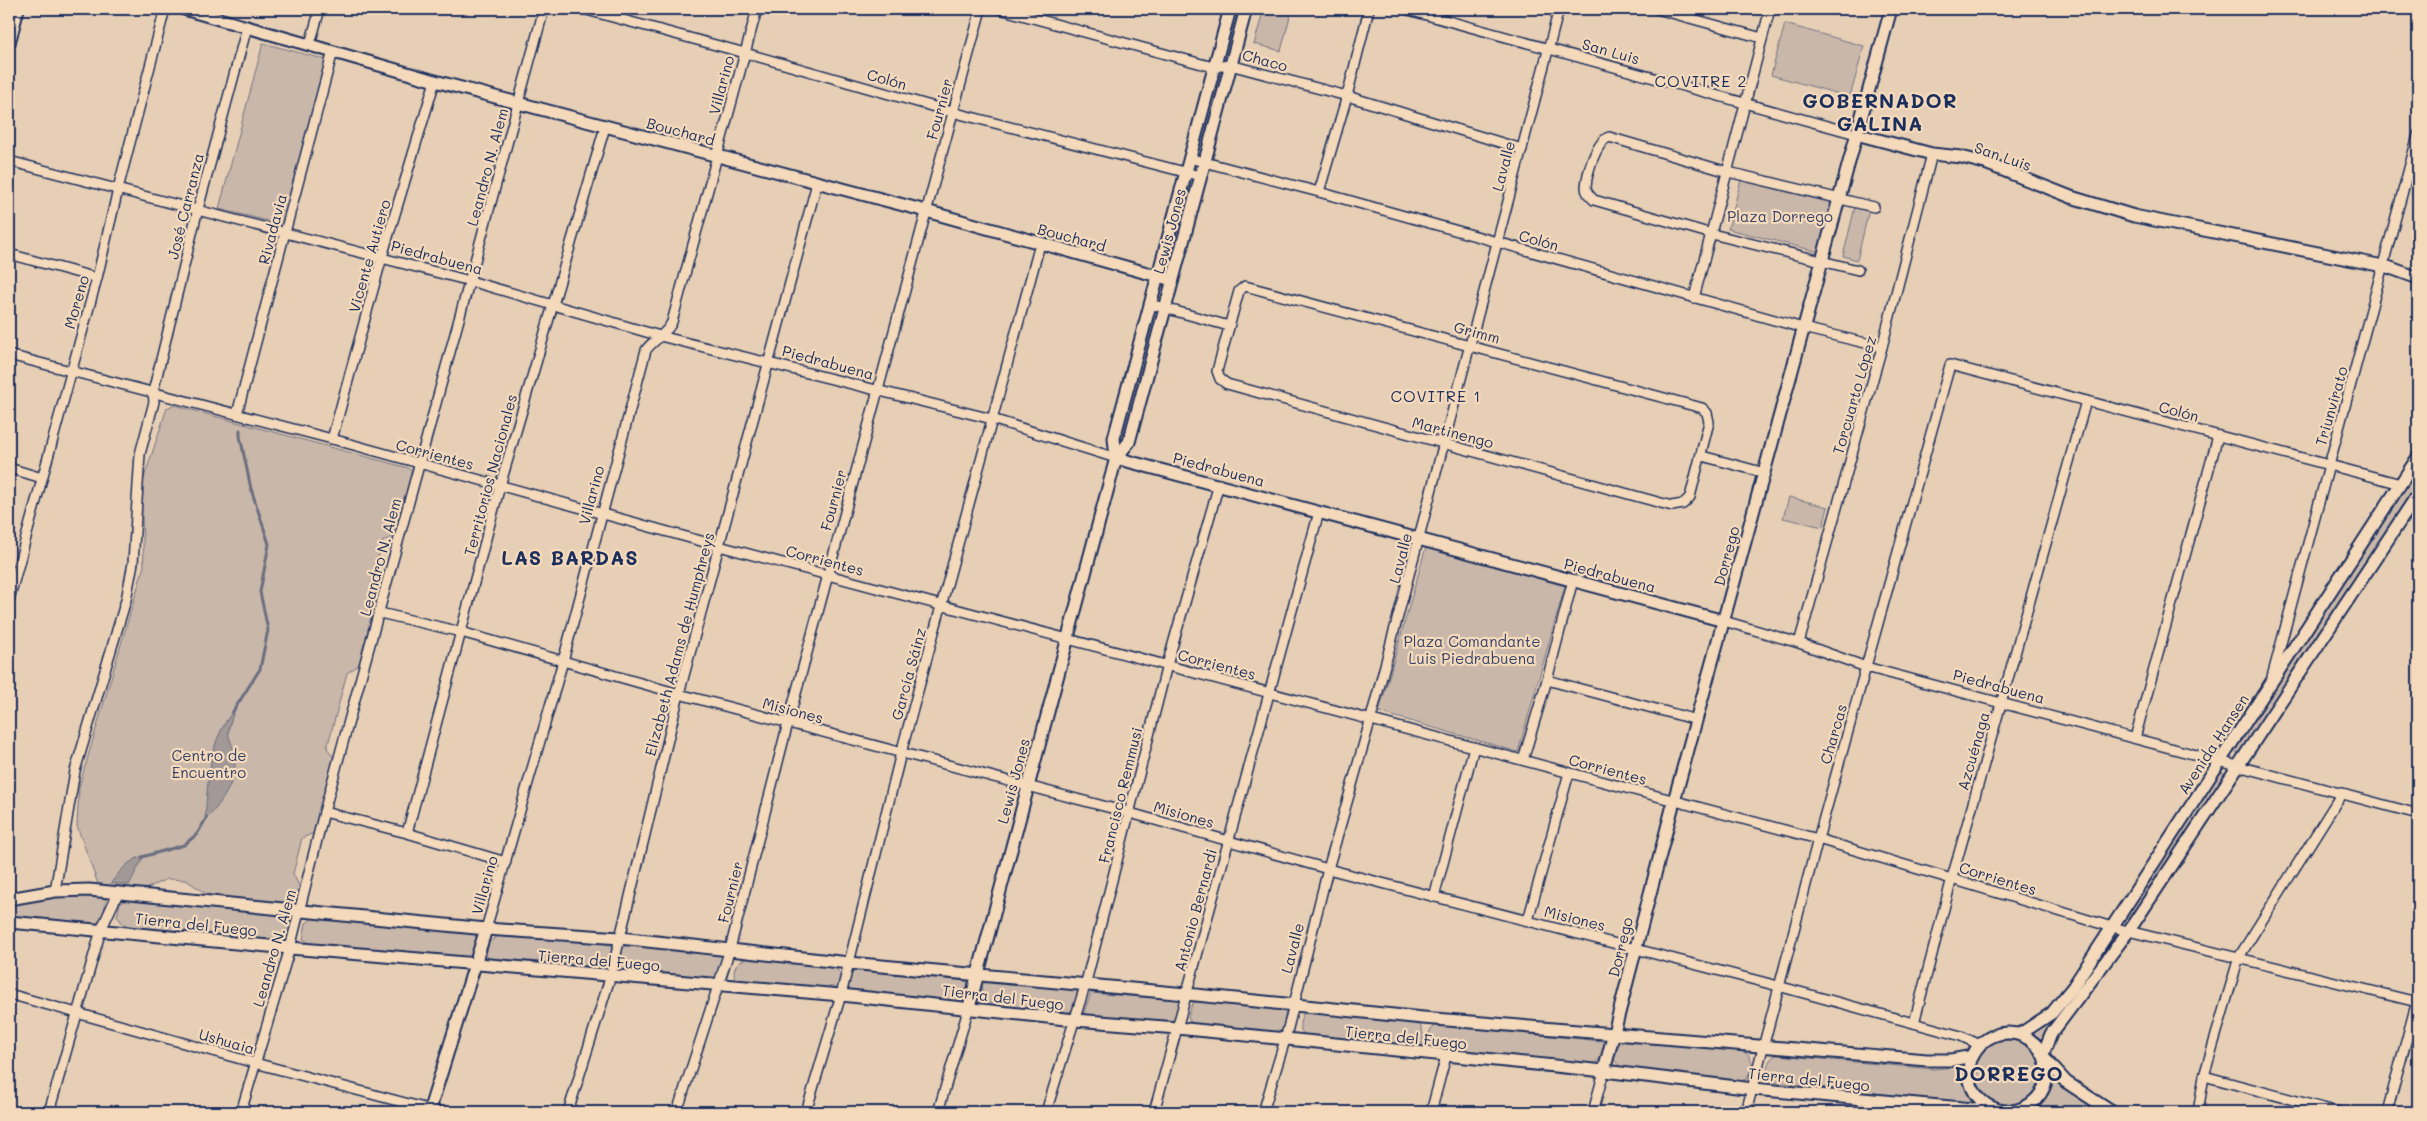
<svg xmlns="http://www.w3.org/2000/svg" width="2427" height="1121" font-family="Mali,sans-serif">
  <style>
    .green { fill: #c9b7a9; stroke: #727384 }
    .water { fill: #a19897; stroke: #6b6e80 }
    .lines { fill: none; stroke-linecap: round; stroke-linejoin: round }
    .stream { stroke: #6b6e80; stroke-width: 3 }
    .street-casing { stroke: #1b2f5e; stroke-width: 12 }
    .secondary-casing { stroke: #1b2f5e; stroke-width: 15 }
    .street { stroke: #f4d9bb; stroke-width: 9 }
    .secondary { stroke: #f4d9bb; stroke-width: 11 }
    .labels { text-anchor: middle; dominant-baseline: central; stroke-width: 4.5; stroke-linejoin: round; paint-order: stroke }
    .street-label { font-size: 15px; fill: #1b2f5e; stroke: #f4d9bb }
    .park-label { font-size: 15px; fill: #354369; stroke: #f4d9bb }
    .neighbourhood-label { font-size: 16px; letter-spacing: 1px; fill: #1b2f5e; stroke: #f4d9bb }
    .district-label { font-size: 20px; font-weight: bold; letter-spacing: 1px; fill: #1b2f5e; stroke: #f4d9bb }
  </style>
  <rect width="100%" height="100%" fill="#e7cfb5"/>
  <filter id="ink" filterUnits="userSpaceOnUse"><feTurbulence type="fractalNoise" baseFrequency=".02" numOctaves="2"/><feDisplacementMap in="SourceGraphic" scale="10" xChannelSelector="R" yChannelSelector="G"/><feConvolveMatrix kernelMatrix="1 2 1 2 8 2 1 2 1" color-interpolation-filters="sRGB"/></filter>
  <g filter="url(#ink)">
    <!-- green -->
    <g class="green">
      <path d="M 1235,9 L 1241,9 L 1229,56 L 1223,54 Z"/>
      <path d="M 1264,9 L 1292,9 L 1281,51 L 1254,44 Z"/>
      <path d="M 1785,24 L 1864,46 L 1850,97 L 1771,75 Z"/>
      <path d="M 263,43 L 327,60 L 284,225 L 219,209 Z"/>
      <path d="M 1217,76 L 1222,78 L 1204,147 L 1199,146 Z"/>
      <path d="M 1741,180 L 1832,203 L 1819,252 L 1728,229 Z"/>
      <path d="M 1186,189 L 1192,190 L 1174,260 L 1168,258 Z"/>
      <path d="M 1855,207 L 1869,210 L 1857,260 L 1843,256 Z"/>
      <path d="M 1150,324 L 1156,326 L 1124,442 L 1119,440 Z"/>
      <path d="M 173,405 L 408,468 L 413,473 L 395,536 L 383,541 L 372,579 L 378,590 L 359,665 L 347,673 L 327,748 L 334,758 L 314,833 L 302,838 L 293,874 L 300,887 L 297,899 L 285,903 L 208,895 L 186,880 L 167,879 L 145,889 L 98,884 L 77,826 L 79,787 L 144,566 L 141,493 L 144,478 L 167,408 Z"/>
      <path d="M 2418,468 L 2418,485 L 2240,754 L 2234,752 Z"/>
      <path d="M 1789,497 L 1828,507 L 1823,527 L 1783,518 Z"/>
      <path d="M 1426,547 L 1565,586 L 1518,752 L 1379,712 Z"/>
      <path d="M 2223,772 L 2226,776 L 2131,919 L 2125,916 L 2218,774 Z"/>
      <path d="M 73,895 L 101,895 L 106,898 L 103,918 L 96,924 L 9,916 L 9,905 Z"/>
      <path d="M 130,898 L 285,914 C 296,920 290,937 281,942 L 129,926 L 123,924 L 117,916 L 120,903 Z"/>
      <path d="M 315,917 L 472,932 L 477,938 C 477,946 477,955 469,960 L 311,944 L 303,939 L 306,923 Z"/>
      <path d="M 2115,933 L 2123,934 L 2044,1041 L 2031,1032 C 2070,1013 2091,967 2115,933 Z"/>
      <path d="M 500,935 L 605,943 L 612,949 L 609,959 L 604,967 L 489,958 L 486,955 L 489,942 Z"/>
      <path d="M 628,944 L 724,954 L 717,976 L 712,978 L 621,970 L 618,967 L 622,949 Z"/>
      <path d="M 747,958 L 835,968 L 842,975 L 839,987 L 835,990 L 736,981 C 731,970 736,962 747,958 Z"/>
      <path d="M 856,970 L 963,978 L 968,984 L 966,994 L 956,1002 L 850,992 C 845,984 848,974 856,970 Z"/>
      <path d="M 986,980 L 1078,990 L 1081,992 C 1079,1003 1076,1011 1065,1013 L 982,1004 L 980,1001 L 983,982 Z"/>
      <path d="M 1091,993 L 1181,1000 L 1180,1019 L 1172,1023 L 1083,1015 Z"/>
      <path d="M 1197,1001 L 1284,1010 L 1289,1012 L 1288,1027 L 1275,1034 L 1192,1025 L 1188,1017 L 1192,1004 Z"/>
      <path d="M 1307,1012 L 1418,1023 C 1424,1029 1424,1039 1422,1047 L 1417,1049 L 1306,1036 C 1298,1030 1299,1022 1303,1014 Z"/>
      <path d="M 1436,1025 L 1602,1041 L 1608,1043 L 1603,1057 L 1591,1065 L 1433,1051 L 1429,1032 Z"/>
      <circle cx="2008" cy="1073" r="33"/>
      <path d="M 1624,1041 L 1742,1051 L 1748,1054 L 1753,1065 L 1747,1079 L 1740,1081 L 1623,1070 L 1614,1060 L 1618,1046 Z"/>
      <path d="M 1776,1055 L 1934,1069 L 1954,1067 L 1963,1073 L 1975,1104 L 1772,1082 L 1768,1077 C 1767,1068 1767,1059 1776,1055 Z"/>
      <path d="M 2051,1071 L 2104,1112 L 2025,1111 L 2047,1088 Z"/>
    </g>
    <!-- water -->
    <g class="water">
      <path d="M 235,709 C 233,715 230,722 229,728 C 227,736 232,743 234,751 C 240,776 223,803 205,820 C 208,781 208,740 235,709 Z"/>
      <path d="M 144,856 L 129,885 L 111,883 C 120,871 129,859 144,856 Z"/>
    </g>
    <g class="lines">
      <!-- stream -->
      <g class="stream">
        <path d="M 232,713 L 260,669 L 268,630 L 260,592 L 269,544 L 251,489 L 240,436 L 240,430"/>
        <path d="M 142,857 L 184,845 L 197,834 L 207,817"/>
      </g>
      <!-- street casing -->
      <g class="street-casing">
        <g id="street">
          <path d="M 583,9 L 745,53 L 952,112 L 1200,176"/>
          <path d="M 1000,9 L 1213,67 L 1230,65 L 1347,96 L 1522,149"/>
          <path d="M 1405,9 L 1856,134"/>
          <path d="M 1657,9 L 1762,38"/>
          <path d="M 310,44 L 320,9"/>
          <path d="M 1189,158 L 1319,192 L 1803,328 L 1882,347"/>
          <path d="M 9,161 L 470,281 L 660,336 L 992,419 L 1116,458"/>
          <path d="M 1319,192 L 1347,96 L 1369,9"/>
          <path d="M 9,254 L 97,278"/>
          <path d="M 1858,270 L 1712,234 L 1594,200 C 1590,196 1586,193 1586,187 C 1587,173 1596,142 1609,137 L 1728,172 L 1874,207"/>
          <path d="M 1245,286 L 1702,408 L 1707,413 L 1709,422 L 1690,497 L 1683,504 L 1672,506 L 1227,384 L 1220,379 L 1217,371 L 1239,291 Z"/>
          <path d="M 1694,298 L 1770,9"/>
          <path d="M 1150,304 L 1229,326"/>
          <path d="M 9,355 L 332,439 L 719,546 L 1818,839 L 2112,927 L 2417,1002"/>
          <path d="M 237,414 L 333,51"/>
          <path d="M 332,439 L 382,257 L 435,81"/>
          <path d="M 1702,456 L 1765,473"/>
          <path d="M 9,468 L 42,478"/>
          <path d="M 9,600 L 97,278 L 120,181 L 165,9"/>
          <path d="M 380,613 L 461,632 L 679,694 L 1130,813 L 1328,869 L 1778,986 L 1961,1036 L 1980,1045"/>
          <path d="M 1724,621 L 1799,643 L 1866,667 L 2418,814"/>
          <path d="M 1799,643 L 1882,347 L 1932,154"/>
          <path d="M 2272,677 L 2418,135"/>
          <path d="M 1547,680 L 1697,720"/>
          <path d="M 2135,738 L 2218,436"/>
          <path d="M 1523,760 L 1547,680 L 1573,580"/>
          <path d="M 324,812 L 407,833 L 506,862"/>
          <path d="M 407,833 L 500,486 L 605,127"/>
          <path d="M 55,891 L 75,771 L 126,600 L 133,563 L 140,454 L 154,402 L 153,392 L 198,209 L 247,27"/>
          <path d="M 1434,897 L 1474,747"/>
          <path d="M 1528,920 L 1569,773"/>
          <path d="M 486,929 L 563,661 L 646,350 C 654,339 667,334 672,322 L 757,9"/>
          <path d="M 9,994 L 255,1063 L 439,1112"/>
          <path d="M 1914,1023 L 1952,878 L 2086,401"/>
          <path d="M 2204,1076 L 2338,1112"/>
          <path d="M 49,1112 L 101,930 L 118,893"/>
          <path d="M 241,1112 L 290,948 L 324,812 L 544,9"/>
          <path d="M 568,1112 L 611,975 L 679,694 L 817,183"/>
          <path d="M 677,1112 L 730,949 L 788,723 L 981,9"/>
          <path d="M 806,1112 L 841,995 L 901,753 L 1040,244"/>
          <path d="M 938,1112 L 969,1007"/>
          <path d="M 1046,1112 L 1085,986 L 1167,665 L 1219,484"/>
          <path d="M 1154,1112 L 1319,512"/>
          <path d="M 1263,1112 L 1285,1040 L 1328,869 L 1371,718 L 1559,9"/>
          <path d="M 1431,1112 L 1446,1056"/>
          <path d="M 1593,1112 L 1604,1071"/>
          <path d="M 1746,1112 L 1818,839 L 1950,365 L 2401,484"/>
          <path d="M 2007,1112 L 2007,1111"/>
          <path d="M 2198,1112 L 2204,1076 L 2239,957 L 2342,793"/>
          <path d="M 2387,1112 L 2418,997"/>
        </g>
      </g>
      <!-- secondary casing -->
      <g class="secondary-casing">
        <g id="secondary">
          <path d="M 184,9 L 435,81 L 926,211 L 1172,280"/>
          <path d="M 9,43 L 18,9"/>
          <path d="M 1856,134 L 1932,154 L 1961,157 L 1985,163 L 2071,197 L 2134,216 L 2388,267 L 2418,278"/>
          <path d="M 1116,458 L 1724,621"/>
          <path d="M 1116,458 L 1129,442 L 1246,9"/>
          <path d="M 9,899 L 55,891 L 89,890 L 486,929 L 620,938 L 849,963 L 1186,994 L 1423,1018 L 1927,1060 L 1951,1060 L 1973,1056"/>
          <path d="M 9,922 L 290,948 L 841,995 L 1075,1020 L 1177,1028 L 1604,1071 L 1753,1089 L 1973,1109 L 1993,1108"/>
          <path d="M 969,1007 L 1116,458 L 1114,438 L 1230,9"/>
          <circle cx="2008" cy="1072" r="39"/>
          <path d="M 2020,1034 L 2052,1013 L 2073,987 L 2418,457"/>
          <path d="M 2043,1054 L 2051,1034 L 2130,929 L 2418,494"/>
          <path d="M 2047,1061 L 2066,1082 L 2112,1112"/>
          <path d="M 1604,1071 L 1674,801 L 1891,9"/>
          <path d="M 429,1112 L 486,929"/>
        </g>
      </g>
      <!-- street -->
      <use href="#street" class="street"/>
      <!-- secondary -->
      <use href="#secondary" class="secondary"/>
    </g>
  </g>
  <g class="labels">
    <!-- street labels -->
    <g class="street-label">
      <text transform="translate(1611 51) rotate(16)">San Luis</text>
      <text transform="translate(1265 60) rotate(15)">Chaco</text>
      <text transform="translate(887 79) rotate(16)">Colón</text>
      <text transform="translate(721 85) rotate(-75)">Villarino</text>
      <text transform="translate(939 109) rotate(-75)">Fournier</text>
      <text transform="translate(681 131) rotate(15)">Bouchard</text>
      <text transform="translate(2003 156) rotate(19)">San Luis</text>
      <text transform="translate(1503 166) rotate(-75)">Lavalle</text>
      <text transform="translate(487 167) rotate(-75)">Leandro N. Alem</text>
      <text transform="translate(185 206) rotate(-76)">José Carranza</text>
      <text transform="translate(272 229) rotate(-75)">Rivadavia</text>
      <text transform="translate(1169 231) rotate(-75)">Lewis Jones</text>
      <text transform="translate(1072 237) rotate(15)">Bouchard</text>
      <text transform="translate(1539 240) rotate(16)">Colón</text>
      <text transform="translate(369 256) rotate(-74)">Vicente Autiero</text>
      <text transform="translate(437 257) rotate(15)">Piedrabuena</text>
      <text transform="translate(76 302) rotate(-74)">Moreno</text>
      <text transform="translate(1477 332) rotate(15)">Grimm</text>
      <text transform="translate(828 362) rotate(15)">Piedrabuena</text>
      <text transform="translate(1854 395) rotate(-74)">Torcuarto López</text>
      <text transform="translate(2331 406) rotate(-74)">Triunvirato</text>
      <text transform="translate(2179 411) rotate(15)">Colón</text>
      <text transform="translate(1453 432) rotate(15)">Martinengo</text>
      <text transform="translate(435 454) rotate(15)">Corrientes</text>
      <text transform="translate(1219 469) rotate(15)">Piedrabuena</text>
      <text transform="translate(490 475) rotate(-75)">Territorios Nacionales</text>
      <text transform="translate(591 495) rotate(-75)">Villarino</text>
      <text transform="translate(833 500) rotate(-75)">Fournier</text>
      <text transform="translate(1726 556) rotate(-75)">Dorrego</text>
      <text transform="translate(380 557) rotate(-75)">Leandro N. Alem</text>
      <text transform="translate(1400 558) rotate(-75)">Lavalle</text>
      <text transform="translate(825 560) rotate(15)">Corrientes</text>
      <text transform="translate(1610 575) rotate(15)">Piedrabuena</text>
      <text transform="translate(679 644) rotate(-75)">Elizabeth Adams de Humphreys</text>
      <text transform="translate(1217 664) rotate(15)">Corrientes</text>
      <text transform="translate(908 674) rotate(-75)">García Sáinz</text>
      <text transform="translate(1999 686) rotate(15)">Piedrabuena</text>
      <text transform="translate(793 710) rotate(15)">Misiones</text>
      <text transform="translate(1833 734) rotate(-74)">Charcas</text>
      <text transform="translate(2213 744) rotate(-57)">Avenida Hansen</text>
      <text transform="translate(1973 751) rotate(-74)">Azcuénaga</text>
      <text transform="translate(1608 769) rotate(15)">Corrientes</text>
      <text transform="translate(1013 781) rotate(-75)">Lewis Jones</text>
      <text transform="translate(1120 795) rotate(-76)">Francisco Remmusi</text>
      <text transform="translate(1184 814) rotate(16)">Misiones</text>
      <text transform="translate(1998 878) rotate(17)">Corrientes</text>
      <text transform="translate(484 885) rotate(-74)">Villarino</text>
      <text transform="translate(730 892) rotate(-76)">Fournier</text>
      <text transform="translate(1195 910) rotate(-75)">Antonio Bernardi</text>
      <text transform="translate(1575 918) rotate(14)">Misiones</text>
      <text transform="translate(196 924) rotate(6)">Tierra del Fuego</text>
      <text transform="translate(1620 947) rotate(-76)">Dorrego</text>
      <text transform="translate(274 948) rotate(-74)">Leandro N. Alem</text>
      <text transform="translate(1292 948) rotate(-75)">Lavalle</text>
      <text transform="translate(599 960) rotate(5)">Tierra del Fuego</text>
      <text transform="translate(1003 997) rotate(7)">Tierra del Fuego</text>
      <text transform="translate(1406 1037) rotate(6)">Tierra del Fuego</text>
      <text transform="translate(227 1041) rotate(16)">Ushuaia</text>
      <text transform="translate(1809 1079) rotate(6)">Tierra del Fuego</text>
    </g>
    <!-- park labels -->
    <g class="park-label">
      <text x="1780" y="216">Plaza Dorrego</text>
      <text x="1472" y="641">Plaza Comandante<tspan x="1472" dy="17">Luis Piedrabuena</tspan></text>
      <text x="209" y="755">Centro de<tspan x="209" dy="17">Encuentro</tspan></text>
    </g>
    <!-- neighbourhood labels -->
    <g class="neighbourhood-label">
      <text x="1701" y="80">COVITRE 2</text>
      <text x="1436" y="395">COVITRE 1</text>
    </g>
    <!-- district labels -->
    <g class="district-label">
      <text x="1880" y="100">GOBERNADOR<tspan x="1880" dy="23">GALINA</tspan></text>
      <text x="570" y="557">LAS BARDAS</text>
      <text x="2009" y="1073">DORREGO</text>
    </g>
  </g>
  <!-- margin -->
  <rect width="2427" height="1121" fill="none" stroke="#f4d9bb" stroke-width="30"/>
  <rect x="15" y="15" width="2397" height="1091" fill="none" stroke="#1b2f5e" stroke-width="2" filter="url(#ink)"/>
</svg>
